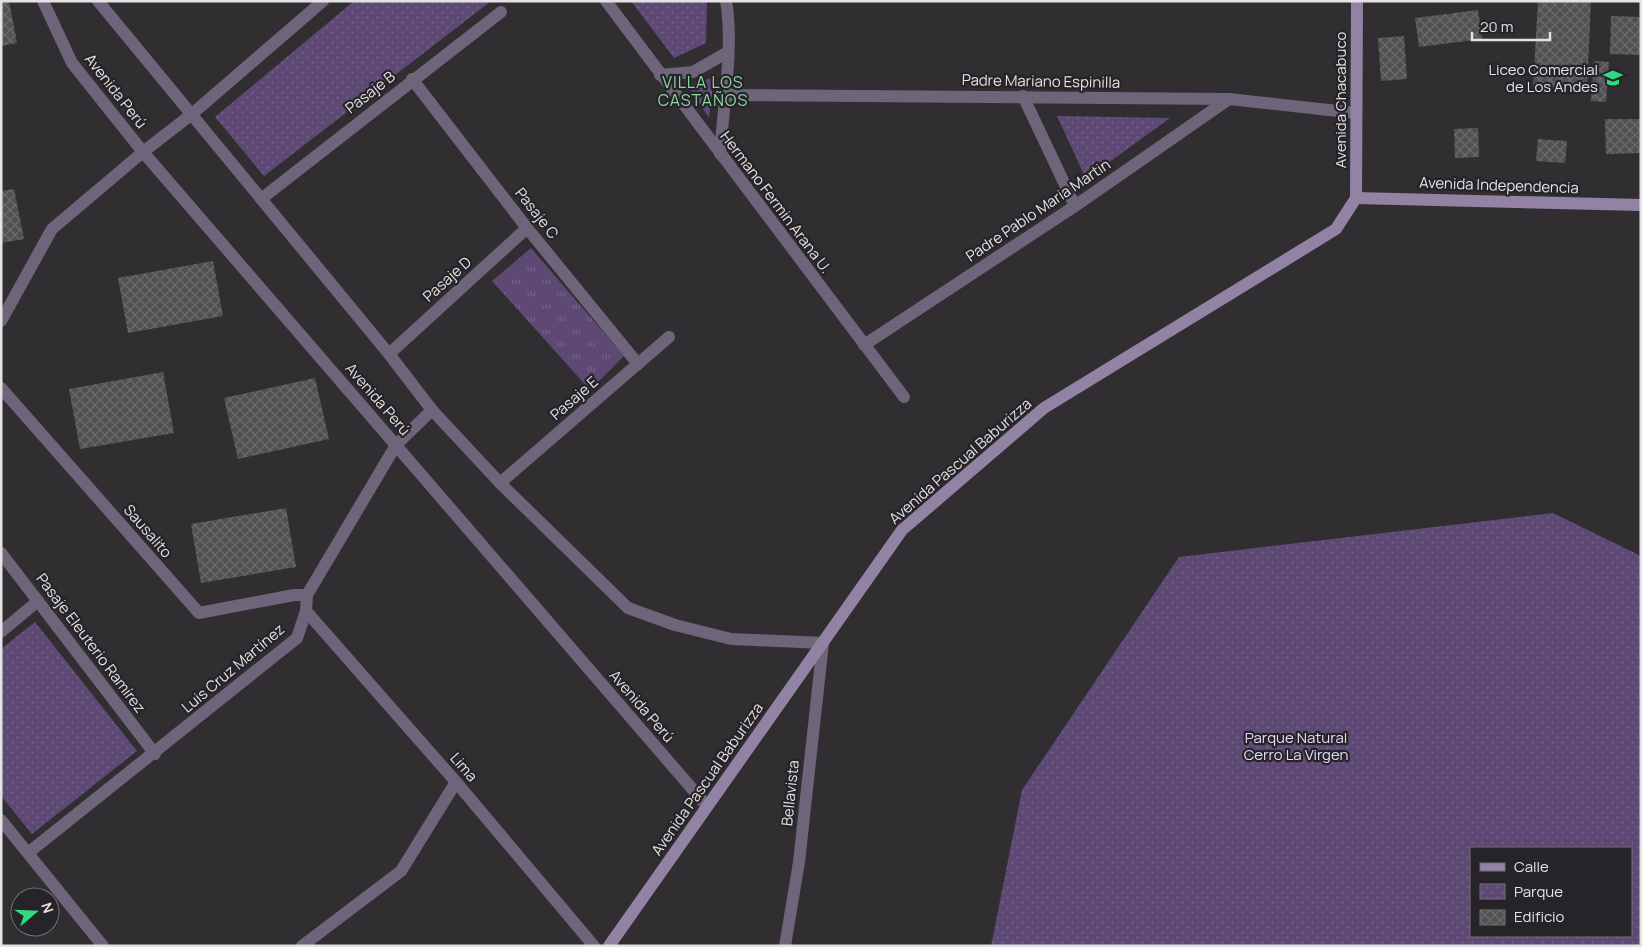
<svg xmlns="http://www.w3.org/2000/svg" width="1642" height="947" font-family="Manrope,sans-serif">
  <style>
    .grass { fill: url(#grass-tufts) }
    .park { fill: url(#park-dots); fill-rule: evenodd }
    .building { fill: url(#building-cross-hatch) }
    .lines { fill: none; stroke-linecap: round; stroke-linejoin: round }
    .minor { stroke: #6e657b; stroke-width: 12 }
    .tertiary { stroke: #6e657b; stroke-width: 12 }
    .secondary { stroke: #9283a5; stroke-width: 12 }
    .labels { text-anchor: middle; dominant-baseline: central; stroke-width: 4.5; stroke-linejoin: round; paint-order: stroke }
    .poi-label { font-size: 15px; fill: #e3e2e4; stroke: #262428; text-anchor: end }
    .street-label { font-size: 15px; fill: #e3e2e4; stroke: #262428 }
    .park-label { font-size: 15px; fill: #e7d9f8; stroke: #262428 }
    .neighbourhood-label { font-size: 16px; letter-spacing: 1px; fill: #8bd4a4; stroke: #262428 }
  </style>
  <defs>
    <pattern id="grass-tufts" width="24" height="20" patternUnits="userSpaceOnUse" patternTransform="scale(1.25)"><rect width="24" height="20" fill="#5d4974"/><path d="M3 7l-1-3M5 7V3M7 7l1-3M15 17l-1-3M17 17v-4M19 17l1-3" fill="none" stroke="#746388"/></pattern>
    <pattern id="park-dots" width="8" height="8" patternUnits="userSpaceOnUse" patternTransform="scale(1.25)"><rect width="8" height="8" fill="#5d4974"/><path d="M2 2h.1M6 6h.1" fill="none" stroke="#746388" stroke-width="1.8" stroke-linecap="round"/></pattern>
    <pattern id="building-cross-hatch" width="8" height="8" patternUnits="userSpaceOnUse" patternTransform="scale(1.25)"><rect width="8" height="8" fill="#515053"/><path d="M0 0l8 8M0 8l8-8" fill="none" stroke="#6a696c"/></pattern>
  </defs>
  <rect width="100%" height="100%" fill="#302e31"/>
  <!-- grass -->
  <g class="grass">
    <path d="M 714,77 L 709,118 L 688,86 Z"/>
    <path d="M 531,248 L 624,356 L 590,390 L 492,281 Z"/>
  </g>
  <!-- park -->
  <g class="park">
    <path d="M 354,1 L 490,2 L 264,176 L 215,117 Z"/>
    <path d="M 631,1 L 707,1 L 706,43 L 674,58 Z"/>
    <path d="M 1057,116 L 1170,118 L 1086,179 Z"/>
    <path d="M 1553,513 L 1641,556 L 1641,946 L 991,946 L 1022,790 L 1179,557 ZM 1631,848 L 1631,936 L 1471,936 L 1471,848 Z"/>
    <path d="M 35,622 L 137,751 L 32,834 L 1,796 L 1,649 Z"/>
  </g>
  <!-- building -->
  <g class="building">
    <path d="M 1,1 L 9,1 L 17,43 L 1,46 Z"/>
    <path d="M 1538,1 L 1591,1 L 1587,89 L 1533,86 Z"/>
    <path d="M 1478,10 L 1482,39 L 1419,47 L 1415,18 Z"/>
    <path d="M 1611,16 L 1641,17 L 1641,55 L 1610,54 Z"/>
    <path d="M 1404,36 L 1407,79 L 1381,81 L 1378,38 Z"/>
    <path d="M 1594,61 L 1609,62 L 1606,102 L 1591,101 Z"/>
    <path d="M 1605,119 L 1641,119 L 1641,153 L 1606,154 Z"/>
    <path d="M 1478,128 L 1479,157 L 1455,158 L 1454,129 Z"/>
    <path d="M 1538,139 L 1567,141 L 1565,163 L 1536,161 Z"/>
    <path d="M 14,189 L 24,239 L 1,243 L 1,191 Z"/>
    <path d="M 213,261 L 223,316 L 128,333 L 118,278 Z"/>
    <path d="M 163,372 L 174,433 L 80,449 L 69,389 Z"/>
    <path d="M 315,378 L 329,439 L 238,459 L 224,398 Z"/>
    <path d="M 286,508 L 296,567 L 201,583 L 191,524 Z"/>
  </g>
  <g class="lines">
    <!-- minor -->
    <g class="minor">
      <path d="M 606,1 L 904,397"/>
      <path d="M 660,75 L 693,72 L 728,52"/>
      <path d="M 412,79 L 527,228 L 638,364"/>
      <path d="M 724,95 L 1229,99 L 1356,113"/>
      <path d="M 1023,96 L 1075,206"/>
      <path d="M 720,154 C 723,108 734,46 726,1"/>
      <path d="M 261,199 L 501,12"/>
      <path d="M 1,321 L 52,229 L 143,152 L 192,114 L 323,1"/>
      <path d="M 864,345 L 1075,206 L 1229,99"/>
      <path d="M 389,354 L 527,228"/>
      <path d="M 1,388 L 199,613 L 294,595 L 307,595"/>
      <path d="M 500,483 L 669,337"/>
      <path d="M 1,553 L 155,754"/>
      <path d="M 306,611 L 456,782 L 594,946"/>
      <path d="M 1,632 L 38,601"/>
      <path d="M 1,820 L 103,946"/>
      <path d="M 28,853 L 297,638 L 306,611 L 307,595 L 396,445 L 432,410"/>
      <path d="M 302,946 L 401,871 L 456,782"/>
      <path d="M 785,946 L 799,862 L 823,643"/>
    </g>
    <!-- tertiary -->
    <g class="tertiary">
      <path d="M 43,1 L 72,63 L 143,152 L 707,806"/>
      <path d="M 98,1 L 389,354 L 432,410 L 500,483 L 628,608 L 675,625 L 731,639 L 823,643"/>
    </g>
    <!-- secondary -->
    <g class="secondary">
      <path d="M 1356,198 L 1641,205"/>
      <path d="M 1356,198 L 1357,1"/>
      <path d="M 609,946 L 902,530 L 1044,408 L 1336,229 L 1356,198"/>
    </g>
  </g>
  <!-- icons -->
  <defs>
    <g id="school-bare" transform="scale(1.5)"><path d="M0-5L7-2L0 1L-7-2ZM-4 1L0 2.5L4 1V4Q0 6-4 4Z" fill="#32d882" stroke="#262428" stroke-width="2.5" paint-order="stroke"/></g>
  </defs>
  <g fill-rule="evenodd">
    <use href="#school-bare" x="1613" y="78"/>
  </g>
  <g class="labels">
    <!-- poi labels -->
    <g class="poi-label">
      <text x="1598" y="69">Liceo Comercial<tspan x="1598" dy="17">de Los Andes</tspan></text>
    </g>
    <!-- street labels -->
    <g class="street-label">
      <text transform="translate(1041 81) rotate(1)">Padre Mariano Espinilla</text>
      <text transform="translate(116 91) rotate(52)">Avenida Perú</text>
      <text transform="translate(370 92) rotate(-38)">Pasaje B</text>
      <text transform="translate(1340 100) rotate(-90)">Avenida Chacabuco</text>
      <text transform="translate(1499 185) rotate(2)">Avenida Independencia</text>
      <text transform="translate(776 202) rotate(53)">Hermano Fermin Arana U.</text>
      <text transform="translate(1038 210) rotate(-34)">Padre Pablo Maria Martin</text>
      <text transform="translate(537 213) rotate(52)">Pasaje C</text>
      <text transform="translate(447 279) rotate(-42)">Pasaje D</text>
      <text transform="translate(574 398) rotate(-41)">Pasaje E</text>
      <text transform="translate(378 399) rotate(49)">Avenida Perú</text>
      <text transform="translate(960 461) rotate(-41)">Avenida Pascual Baburizza</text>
      <text transform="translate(148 531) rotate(49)">Sausalito</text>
      <text transform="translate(91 643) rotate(53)">Pasaje Eleuterio Ramírez</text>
      <text transform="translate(233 668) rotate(-40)">Luis Cruz Martínez</text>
      <text transform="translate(642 706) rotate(49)">Avenida Perú</text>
      <text transform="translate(464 767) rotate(49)">Lima</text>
      <text transform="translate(707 779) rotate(-55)">Avenida Pascual Baburizza</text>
      <text transform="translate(790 793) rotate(-84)">Bellavista</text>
    </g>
    <!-- park labels -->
    <g class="park-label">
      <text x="1296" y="737">Parque Natural<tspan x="1296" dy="17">Cerro La Virgen</tspan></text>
    </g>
    <!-- neighbourhood labels -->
    <g class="neighbourhood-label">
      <text x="703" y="82">VILLA LOS<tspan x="703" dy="18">CASTAÑOS</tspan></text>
    </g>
  </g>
  <!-- border -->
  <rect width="1642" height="947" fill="none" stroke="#e3e2e4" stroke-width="5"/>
  <!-- legend -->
  <rect x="1470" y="847" width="162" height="90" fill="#262428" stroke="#727073"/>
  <rect x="1480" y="863" width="25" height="8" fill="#9283a5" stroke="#727073"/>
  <text x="1514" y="872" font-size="15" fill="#e3e2e4">Calle</text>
  <rect x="1480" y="884" width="25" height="15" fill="url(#park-dots)" stroke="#727073"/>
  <text x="1514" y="897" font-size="15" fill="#e3e2e4">Parque</text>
  <rect x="1480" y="910" width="25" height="15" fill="url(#building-cross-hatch)" stroke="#727073"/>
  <text x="1514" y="922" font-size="15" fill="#e3e2e4">Edificio</text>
  <!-- north arrow -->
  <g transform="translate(35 912) rotate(71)"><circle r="24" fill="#262428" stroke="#727073"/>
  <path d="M0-4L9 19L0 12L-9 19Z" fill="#32d882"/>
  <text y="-8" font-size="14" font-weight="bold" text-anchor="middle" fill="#e3e2e4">N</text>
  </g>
  <!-- scale -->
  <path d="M1472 32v8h78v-8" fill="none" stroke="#e3e2e4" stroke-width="2.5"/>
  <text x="1480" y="32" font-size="15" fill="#e3e2e4" stroke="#262428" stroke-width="4" paint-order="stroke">20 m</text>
</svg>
